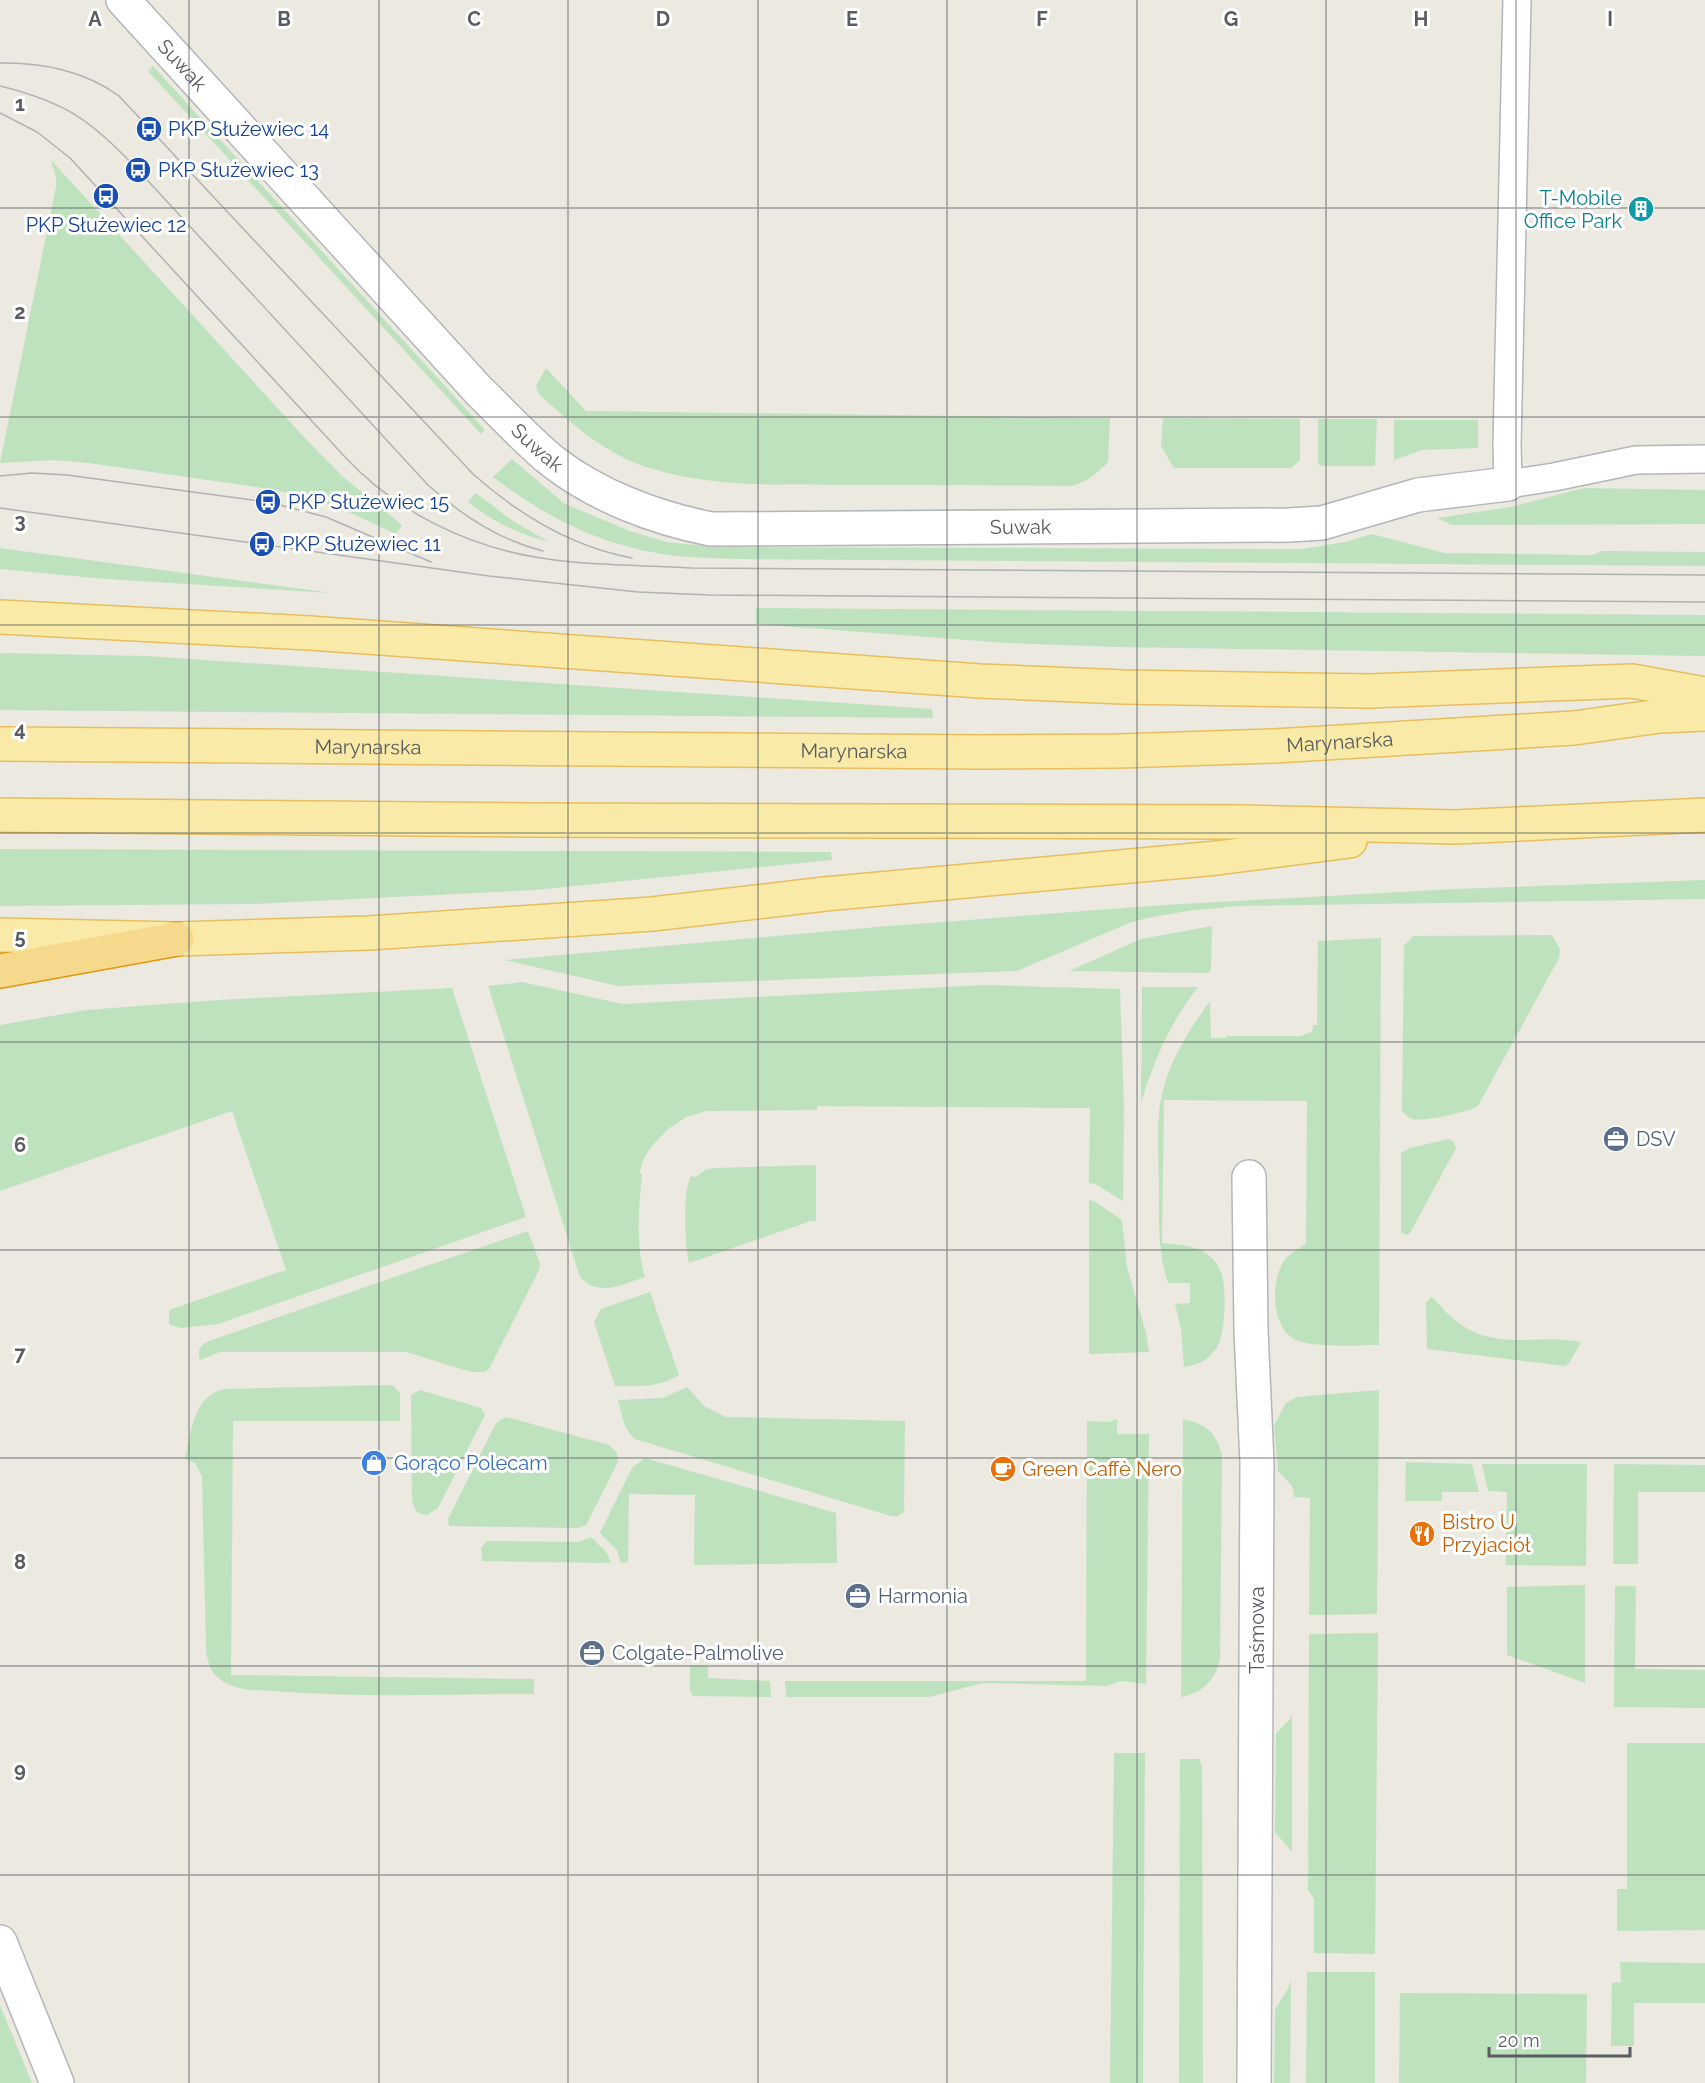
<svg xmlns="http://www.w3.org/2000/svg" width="1705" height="2083" font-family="Raleway,sans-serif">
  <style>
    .green { fill: #bee2be }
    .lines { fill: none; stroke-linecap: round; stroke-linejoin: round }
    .service-casing { stroke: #b3b6ba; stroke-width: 30 }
    .minor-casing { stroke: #b3b6ba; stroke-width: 36 }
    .primary-casing { stroke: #e8be5d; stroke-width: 36 }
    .motorway-casing { stroke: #de990e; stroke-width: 36 }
    .service { stroke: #fff; stroke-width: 27 }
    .minor { stroke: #fff; stroke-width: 33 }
    .primary { stroke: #f9eba7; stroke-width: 33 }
    .motorway { stroke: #f6d98d; stroke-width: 33 }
    .tram { stroke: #b1b2b2; stroke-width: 1.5 }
    .grid { fill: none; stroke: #595c60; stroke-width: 1.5; stroke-opacity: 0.55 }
    .labels { text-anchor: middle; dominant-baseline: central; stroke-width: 6; stroke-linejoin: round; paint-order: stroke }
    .street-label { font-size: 20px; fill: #595c60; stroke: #fff }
    .transit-label { font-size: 20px; fill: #164399; stroke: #fff; text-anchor: start }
    .culture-label { font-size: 20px; fill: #0d838f; stroke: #fff; text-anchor: end }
    .service-label { font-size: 20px; fill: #4e5e75; stroke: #fff; text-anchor: start }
    .shop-label { font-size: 20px; fill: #366cbe; stroke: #fff; text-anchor: start }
    .food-label { font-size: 20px; fill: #c56008; stroke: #fff; text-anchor: start }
    .grid-label { font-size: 20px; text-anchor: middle; font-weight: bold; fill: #595c60; stroke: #fff; stroke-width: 6; stroke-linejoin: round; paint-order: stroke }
  </style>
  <rect width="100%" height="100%" fill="#ebe9e0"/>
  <!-- green -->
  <g class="green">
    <path d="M 153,66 L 485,430 L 481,434 L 148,71 Z"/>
    <path d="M 51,160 L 302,435 L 342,476 L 402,525 L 396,534 L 342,509 L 303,496 L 270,489 L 89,463 L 54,460 L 0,463 L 56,187 L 56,177 Z"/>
    <path d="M 546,368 L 586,411 L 1110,418 L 1108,462 C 1098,473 1087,482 1072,486 C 998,485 924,485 849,485 C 778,484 701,489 633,462 C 596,446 567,420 538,393 L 536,386 Z"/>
    <path d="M 1163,418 L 1300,419 L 1300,460 L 1291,468 L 1174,468 L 1161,446 Z"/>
    <path d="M 1318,419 L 1377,419 L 1375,466 L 1320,466 L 1318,462 Z"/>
    <path d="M 1394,420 L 1478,420 L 1478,448 L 1422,450 L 1394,460 Z"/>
    <path d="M 512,459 L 565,504 L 630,531 L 666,542 L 717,547 L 1303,549 L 1345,542 L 1372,534 L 1444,553 L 1593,555 L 1602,551 L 1705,552 L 1705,566 L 740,559 C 713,558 684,558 657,553 C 595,543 542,514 493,477 Z"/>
    <path d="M 1584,488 L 1705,490 L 1705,524 L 1452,525 L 1437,518 L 1511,507 Z"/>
    <path d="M 476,493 L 513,521 L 549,542 C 516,533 495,523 468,502 Z"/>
    <path d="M 0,548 L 331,593 L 106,579 L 0,569 Z"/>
    <path d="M 756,608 L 1705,615 L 1705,656 L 1116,647 L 1007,643 L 756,624 Z"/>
    <path d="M 0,653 L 146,656 L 932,709 L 933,718 L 0,710 Z"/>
    <path d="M 0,849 L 831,852 L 832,860 L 535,890 L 252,904 L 0,906 Z"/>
    <path d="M 1705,880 L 1705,899 L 1237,906 L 1187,911 L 1147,918 L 1129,923 L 1017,971 L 618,986 L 505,960 L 877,927 L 1164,905 L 1454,889 Z"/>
    <path d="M 1212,926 L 1211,969 L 1208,973 L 1069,971 L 1141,939 Z"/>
    <path d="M 1552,935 L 1560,949 L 1559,958 L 1478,1106 C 1469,1112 1423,1122 1413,1119 C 1409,1118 1405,1114 1402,1111 L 1404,946 L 1413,936 Z"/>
    <path d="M 1381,938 L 1379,1345 C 1359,1345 1312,1348 1296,1340 C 1271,1328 1270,1282 1284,1261 C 1289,1253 1298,1249 1306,1244 L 1307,1101 L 1164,1100 L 1162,1243 C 1178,1245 1193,1244 1207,1254 C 1213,1258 1218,1264 1221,1272 C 1227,1288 1226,1336 1215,1350 C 1207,1361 1197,1365 1184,1367 L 1181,1329 L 1175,1304 L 1190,1303 L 1190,1283 L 1168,1283 C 1158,1253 1159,1222 1159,1191 C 1159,1166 1157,1139 1159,1113 C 1163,1071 1186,1034 1210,1001 L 1211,1038 L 1226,1038 L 1226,1036 L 1301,1036 L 1312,1032 L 1313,1025 L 1317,1025 L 1318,941 Z"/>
    <path d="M 522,982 L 623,1004 L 984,985 L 1120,989 L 1124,1109 L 1123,1201 L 1095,1184 L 1089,1183 L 1090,1108 L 817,1106 L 817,1110 L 707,1111 L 686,1117 L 668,1129 L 650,1148 L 644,1158 L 639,1173 L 642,1174 C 639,1207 635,1244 645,1277 C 622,1284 600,1298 580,1277 L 488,986 Z"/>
    <path d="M 1142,987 L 1198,987 C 1170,1023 1154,1060 1141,1103 Z"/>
    <path d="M 452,988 L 526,1217 L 218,1324 L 181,1328 L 169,1324 L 169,1310 L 286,1270 L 232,1111 L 0,1191 L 0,1025 L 86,1010 L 219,1000 Z"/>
    <path d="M 1449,1139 L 1454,1142 L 1456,1148 L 1410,1233 L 1406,1235 L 1401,1232 L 1401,1153 L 1410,1148 Z"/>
    <path d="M 816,1165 L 816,1221 L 811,1221 L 689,1263 C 685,1244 682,1193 691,1176 L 696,1177 L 705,1170 L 714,1168 Z"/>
    <path d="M 1089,1200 L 1094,1201 L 1122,1220 L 1127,1267 L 1146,1333 L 1149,1352 L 1089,1354 Z"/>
    <path d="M 528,1231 L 540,1264 L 539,1270 L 489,1369 L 485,1372 L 471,1372 L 406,1352 L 220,1352 L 200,1360 C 197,1351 200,1345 209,1341 Z"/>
    <path d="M 650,1292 L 679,1375 C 658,1388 638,1386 615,1386 L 594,1322 L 601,1309 Z"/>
    <path d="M 1432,1297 C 1441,1306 1448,1316 1459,1323 C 1496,1351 1539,1334 1581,1342 L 1569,1363 L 1565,1366 L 1427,1349 L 1426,1302 Z"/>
    <path d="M 387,1385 L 394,1386 L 400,1393 L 400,1421 L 233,1421 L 231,1675 L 534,1679 L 534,1694 C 447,1694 359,1698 273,1691 C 256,1690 239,1691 224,1682 C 211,1675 207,1662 206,1648 L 202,1476 L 195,1463 L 185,1459 C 191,1433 193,1396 224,1389 Z"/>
    <path d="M 687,1387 L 704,1406 L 726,1417 L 905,1421 L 904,1512 L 898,1516 L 891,1516 L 635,1439 C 623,1429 622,1414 618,1400 L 663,1398 Z"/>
    <path d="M 420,1390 L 481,1408 L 485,1415 L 438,1508 L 427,1515 C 416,1515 413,1508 412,1498 L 411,1395 Z"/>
    <path d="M 1379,1390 L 1377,1614 L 1309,1615 L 1310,1498 L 1294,1497 L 1292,1486 L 1278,1471 L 1274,1426 L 1286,1403 L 1297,1397 Z"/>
    <path d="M 506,1417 L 609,1445 L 617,1453 L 618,1462 L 586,1525 L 578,1528 L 449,1526 L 448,1519 L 496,1423 Z"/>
    <path d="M 1117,1419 L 1117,1434 L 1149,1434 L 1146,1684 L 1121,1681 L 1107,1686 L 983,1683 L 929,1697 L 786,1697 L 785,1681 L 1086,1681 L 1087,1421 L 1109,1422 Z"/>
    <path d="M 1183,1419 C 1207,1425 1215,1431 1222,1455 L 1220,1659 C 1215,1680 1203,1693 1181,1697 Z"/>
    <path d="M 645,1458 L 836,1513 L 837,1563 L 694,1565 L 695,1495 L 629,1494 L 628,1562 L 621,1563 L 617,1550 L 600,1533 L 632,1468 Z"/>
    <path d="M 1406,1462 L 1472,1464 L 1479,1492 L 1442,1492 L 1442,1501 L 1405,1501 Z"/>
    <path d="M 1482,1464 L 1587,1464 L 1586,1566 L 1506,1565 L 1507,1492 L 1488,1491 Z"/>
    <path d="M 1614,1464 L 1705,1465 L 1705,1492 L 1638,1492 L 1638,1564 L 1613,1564 Z"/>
    <path d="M 591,1537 L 607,1553 L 611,1563 L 482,1561 L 481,1548 L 487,1541 L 578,1542 Z"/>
    <path d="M 1585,1585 L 1585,1683 L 1507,1655 L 1507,1587 Z"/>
    <path d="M 1615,1586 L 1636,1586 L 1635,1669 L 1705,1670 L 1705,1708 L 1614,1707 Z"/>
    <path d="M 1378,1633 L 1375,1954 L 1314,1953 L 1314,1899 L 1308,1890 L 1309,1634 Z"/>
    <path d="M 690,1665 L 708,1666 L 708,1678 L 770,1681 L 771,1697 L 693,1696 L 690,1690 Z"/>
    <path d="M 1292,1711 L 1292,1852 L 1275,1832 L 1276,1733 L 1291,1718 Z"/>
    <path d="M 1627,1743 L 1705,1743 L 1705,1930 L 1617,1931 L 1617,1889 L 1627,1889 Z"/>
    <path d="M 1114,1753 L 1145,1753 L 1143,2083 L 1110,2083 Z"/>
    <path d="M 1180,1759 L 1199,1759 L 1202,1766 L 1203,2083 L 1179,2083 Z"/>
    <path d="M 1620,1962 L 1705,1963 L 1705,2003 L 1634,2003 L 1634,2046 L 1611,2046 L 1612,1983 L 1621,1982 Z"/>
    <path d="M 1307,1972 L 1375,1972 L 1375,2083 L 1306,2083 Z"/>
    <path d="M 1291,1980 L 1290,2083 L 1274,2083 L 1275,2009 L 1288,1989 Z"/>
    <path d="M 1400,1993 L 1587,1994 L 1586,2083 L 1399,2083 Z"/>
    <path d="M 0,2005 L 32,2083 L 0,2083 Z"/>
  </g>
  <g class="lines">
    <!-- service casing -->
    <g class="service-casing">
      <path id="service" d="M 1517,0 L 1507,445 L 1508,484 L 1554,477 L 1636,460 L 1705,459"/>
    </g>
    <!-- minor casing -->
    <g class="minor-casing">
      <g id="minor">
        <path id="s1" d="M 123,0 L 479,391 C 503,414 526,440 552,461 C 597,496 655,518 711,529 L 1289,525 L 1322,523 L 1418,495 L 1508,484"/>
        <path d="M 1249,1177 L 1251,1331 L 1257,1463 L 1254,2083"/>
        <path d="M 0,1942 L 57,2083"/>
      </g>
    </g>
    <!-- primary casing -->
    <g class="primary-casing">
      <g id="primary">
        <path d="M 0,617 L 310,633 L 980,681 L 1123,687 L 1369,691 L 1632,681 L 1705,694"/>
        <path id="s2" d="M 0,744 L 980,752 L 1119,751 L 1274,746 L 1574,728 L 1660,716 L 1705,714"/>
        <path d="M 0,815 L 525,820 L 1243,822 L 1456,827 L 1705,815"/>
        <path d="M 0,935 L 177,939 L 369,933 L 652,914 L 825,894 L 1217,858 L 1350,841"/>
      </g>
    </g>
    <!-- motorway casing -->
    <g class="motorway-casing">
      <path id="motorway" d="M 0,971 L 177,939"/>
    </g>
    <!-- service -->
    <use href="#service" class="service"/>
    <!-- minor -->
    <use href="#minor" class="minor"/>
    <!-- primary -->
    <use href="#primary" class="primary"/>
    <!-- motorway -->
    <use href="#motorway" class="motorway"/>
    <!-- tram -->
    <g class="tram">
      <path d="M 0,63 C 41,62 85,71 119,96 L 473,474 C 518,514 573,547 632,558"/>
      <path d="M 0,86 C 66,102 92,121 138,170 L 428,485 C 461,515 499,540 543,551"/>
      <path d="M 0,113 L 37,132 L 70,158 L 345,457 C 395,511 468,547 541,558 C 590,566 642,565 691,568 L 1705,575"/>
      <path d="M 0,476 L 32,473 L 67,475 L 268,502 L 326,517 L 431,562"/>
      <path d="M 0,508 L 489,576 L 638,592 L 710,595 L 1705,602"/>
    </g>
  </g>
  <!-- grid -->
  <path class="grid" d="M 189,0 L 189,2083M 379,0 L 379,2083M 568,0 L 568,2083M 758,0 L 758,2083M 947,0 L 947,2083M 1137,0 L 1137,2083M 1326,0 L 1326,2083M 1516,0 L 1516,2083M 0,208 L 1705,208M 0,417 L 1705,417M 0,625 L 1705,625M 0,833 L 1705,833M 0,1042 L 1705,1042M 0,1250 L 1705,1250M 0,1458 L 1705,1458M 0,1666 L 1705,1666M 0,1875 L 1705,1875"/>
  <!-- icons -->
  <defs>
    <g id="bus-disc" transform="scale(1.35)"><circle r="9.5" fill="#1a4fb4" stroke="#fff"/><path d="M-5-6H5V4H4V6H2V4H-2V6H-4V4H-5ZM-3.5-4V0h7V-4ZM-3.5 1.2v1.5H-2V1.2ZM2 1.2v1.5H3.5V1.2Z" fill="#fff"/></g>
    <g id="building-disc" transform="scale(1.35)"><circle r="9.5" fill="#0f9aa8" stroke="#fff"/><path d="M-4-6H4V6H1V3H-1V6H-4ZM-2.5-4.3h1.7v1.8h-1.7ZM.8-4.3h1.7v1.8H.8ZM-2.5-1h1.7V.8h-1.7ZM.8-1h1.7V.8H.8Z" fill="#fff"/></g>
    <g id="office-disc" transform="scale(1.35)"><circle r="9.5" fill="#5c6f8a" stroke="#fff"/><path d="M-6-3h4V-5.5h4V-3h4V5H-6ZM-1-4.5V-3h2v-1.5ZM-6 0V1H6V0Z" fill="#fff"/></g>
    <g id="shop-disc" transform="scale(1.35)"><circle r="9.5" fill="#3f7fe0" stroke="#fff"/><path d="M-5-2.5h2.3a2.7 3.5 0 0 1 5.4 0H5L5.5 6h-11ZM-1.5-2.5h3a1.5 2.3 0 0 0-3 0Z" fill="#fff"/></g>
    <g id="cafe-disc" transform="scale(1.35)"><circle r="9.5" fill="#e8710a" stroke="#fff"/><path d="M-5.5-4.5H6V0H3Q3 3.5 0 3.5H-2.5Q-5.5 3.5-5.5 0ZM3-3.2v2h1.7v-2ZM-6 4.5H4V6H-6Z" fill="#fff"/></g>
    <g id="restaurant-disc" transform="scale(1.35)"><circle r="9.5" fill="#e8710a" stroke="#fff"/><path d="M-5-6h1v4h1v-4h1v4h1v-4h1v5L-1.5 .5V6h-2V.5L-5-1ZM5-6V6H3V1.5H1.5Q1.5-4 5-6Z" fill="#fff"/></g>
  </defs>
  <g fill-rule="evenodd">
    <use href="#bus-disc" x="149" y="129"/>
    <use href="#bus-disc" x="138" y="170"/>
    <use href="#bus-disc" x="106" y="196"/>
    <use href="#building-disc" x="1641" y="209"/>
    <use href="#bus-disc" x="268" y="502"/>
    <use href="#bus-disc" x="262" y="544"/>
    <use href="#office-disc" x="1616" y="1139"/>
    <use href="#shop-disc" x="374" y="1463"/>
    <use href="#cafe-disc" x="1003" y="1469"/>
    <use href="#restaurant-disc" x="1422" y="1534"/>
    <use href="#office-disc" x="858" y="1596"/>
    <use href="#office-disc" x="592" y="1653"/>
  </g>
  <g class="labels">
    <!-- street labels -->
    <g class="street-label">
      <text stroke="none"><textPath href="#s1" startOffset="88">Suwak</textPath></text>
      <text stroke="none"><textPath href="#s1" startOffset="610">Suwak</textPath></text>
      <text stroke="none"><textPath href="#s1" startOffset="1114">Suwak</textPath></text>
      <text stroke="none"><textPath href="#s2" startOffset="1340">Marynarska</textPath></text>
      <text stroke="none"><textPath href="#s2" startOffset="368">Marynarska</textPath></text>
      <text stroke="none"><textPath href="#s2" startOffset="854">Marynarska</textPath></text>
      <text transform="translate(1257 1630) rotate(-90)">Taśmowa</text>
    </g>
    <!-- transit labels -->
    <g class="transit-label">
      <text x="168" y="129">PKP Służewiec 14</text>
      <text x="158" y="170">PKP Służewiec 13</text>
      <text x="106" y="225" text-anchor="middle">PKP Służewiec 12</text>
      <text x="288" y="502">PKP Służewiec 15</text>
      <text x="282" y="544">PKP Służewiec 11</text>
    </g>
    <!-- culture labels -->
    <g class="culture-label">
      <text x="1622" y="198">T-Mobile<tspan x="1622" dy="23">Office Park</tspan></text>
    </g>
    <!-- service labels -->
    <g class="service-label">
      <text x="1636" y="1139">DSV</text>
      <text x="878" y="1596">Harmonia</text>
      <text x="612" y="1653">Colgate-Palmolive</text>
    </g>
    <!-- shop labels -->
    <g class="shop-label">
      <text x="394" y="1463">Gorąco Polecam</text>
    </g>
    <!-- food labels -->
    <g class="food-label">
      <text x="1022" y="1469">Green Caffè Nero</text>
      <text x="1442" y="1522">Bistro U<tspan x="1442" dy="23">Przyjaciół</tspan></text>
    </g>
  </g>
  <g class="grid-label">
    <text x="95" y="26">A</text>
    <text x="284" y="26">B</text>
    <text x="474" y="26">C</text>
    <text x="663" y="26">D</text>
    <text x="852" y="26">E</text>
    <text x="1042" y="26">F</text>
    <text x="1231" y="26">G</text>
    <text x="1421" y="26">H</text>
    <text x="1610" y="26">I</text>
    <text x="20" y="111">1</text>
    <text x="20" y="319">2</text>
    <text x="20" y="528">3</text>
    <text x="20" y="736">4</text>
    <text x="20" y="944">5</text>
    <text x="20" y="1152">6</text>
    <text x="20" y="1361">7</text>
    <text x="20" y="1569">8</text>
    <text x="20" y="1777">9</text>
  </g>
  <!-- scale -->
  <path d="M1489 2047v9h141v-9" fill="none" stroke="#595c60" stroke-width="3"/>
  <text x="1498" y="2047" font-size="18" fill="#595c60" stroke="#ffffff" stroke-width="4.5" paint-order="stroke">20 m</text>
</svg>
